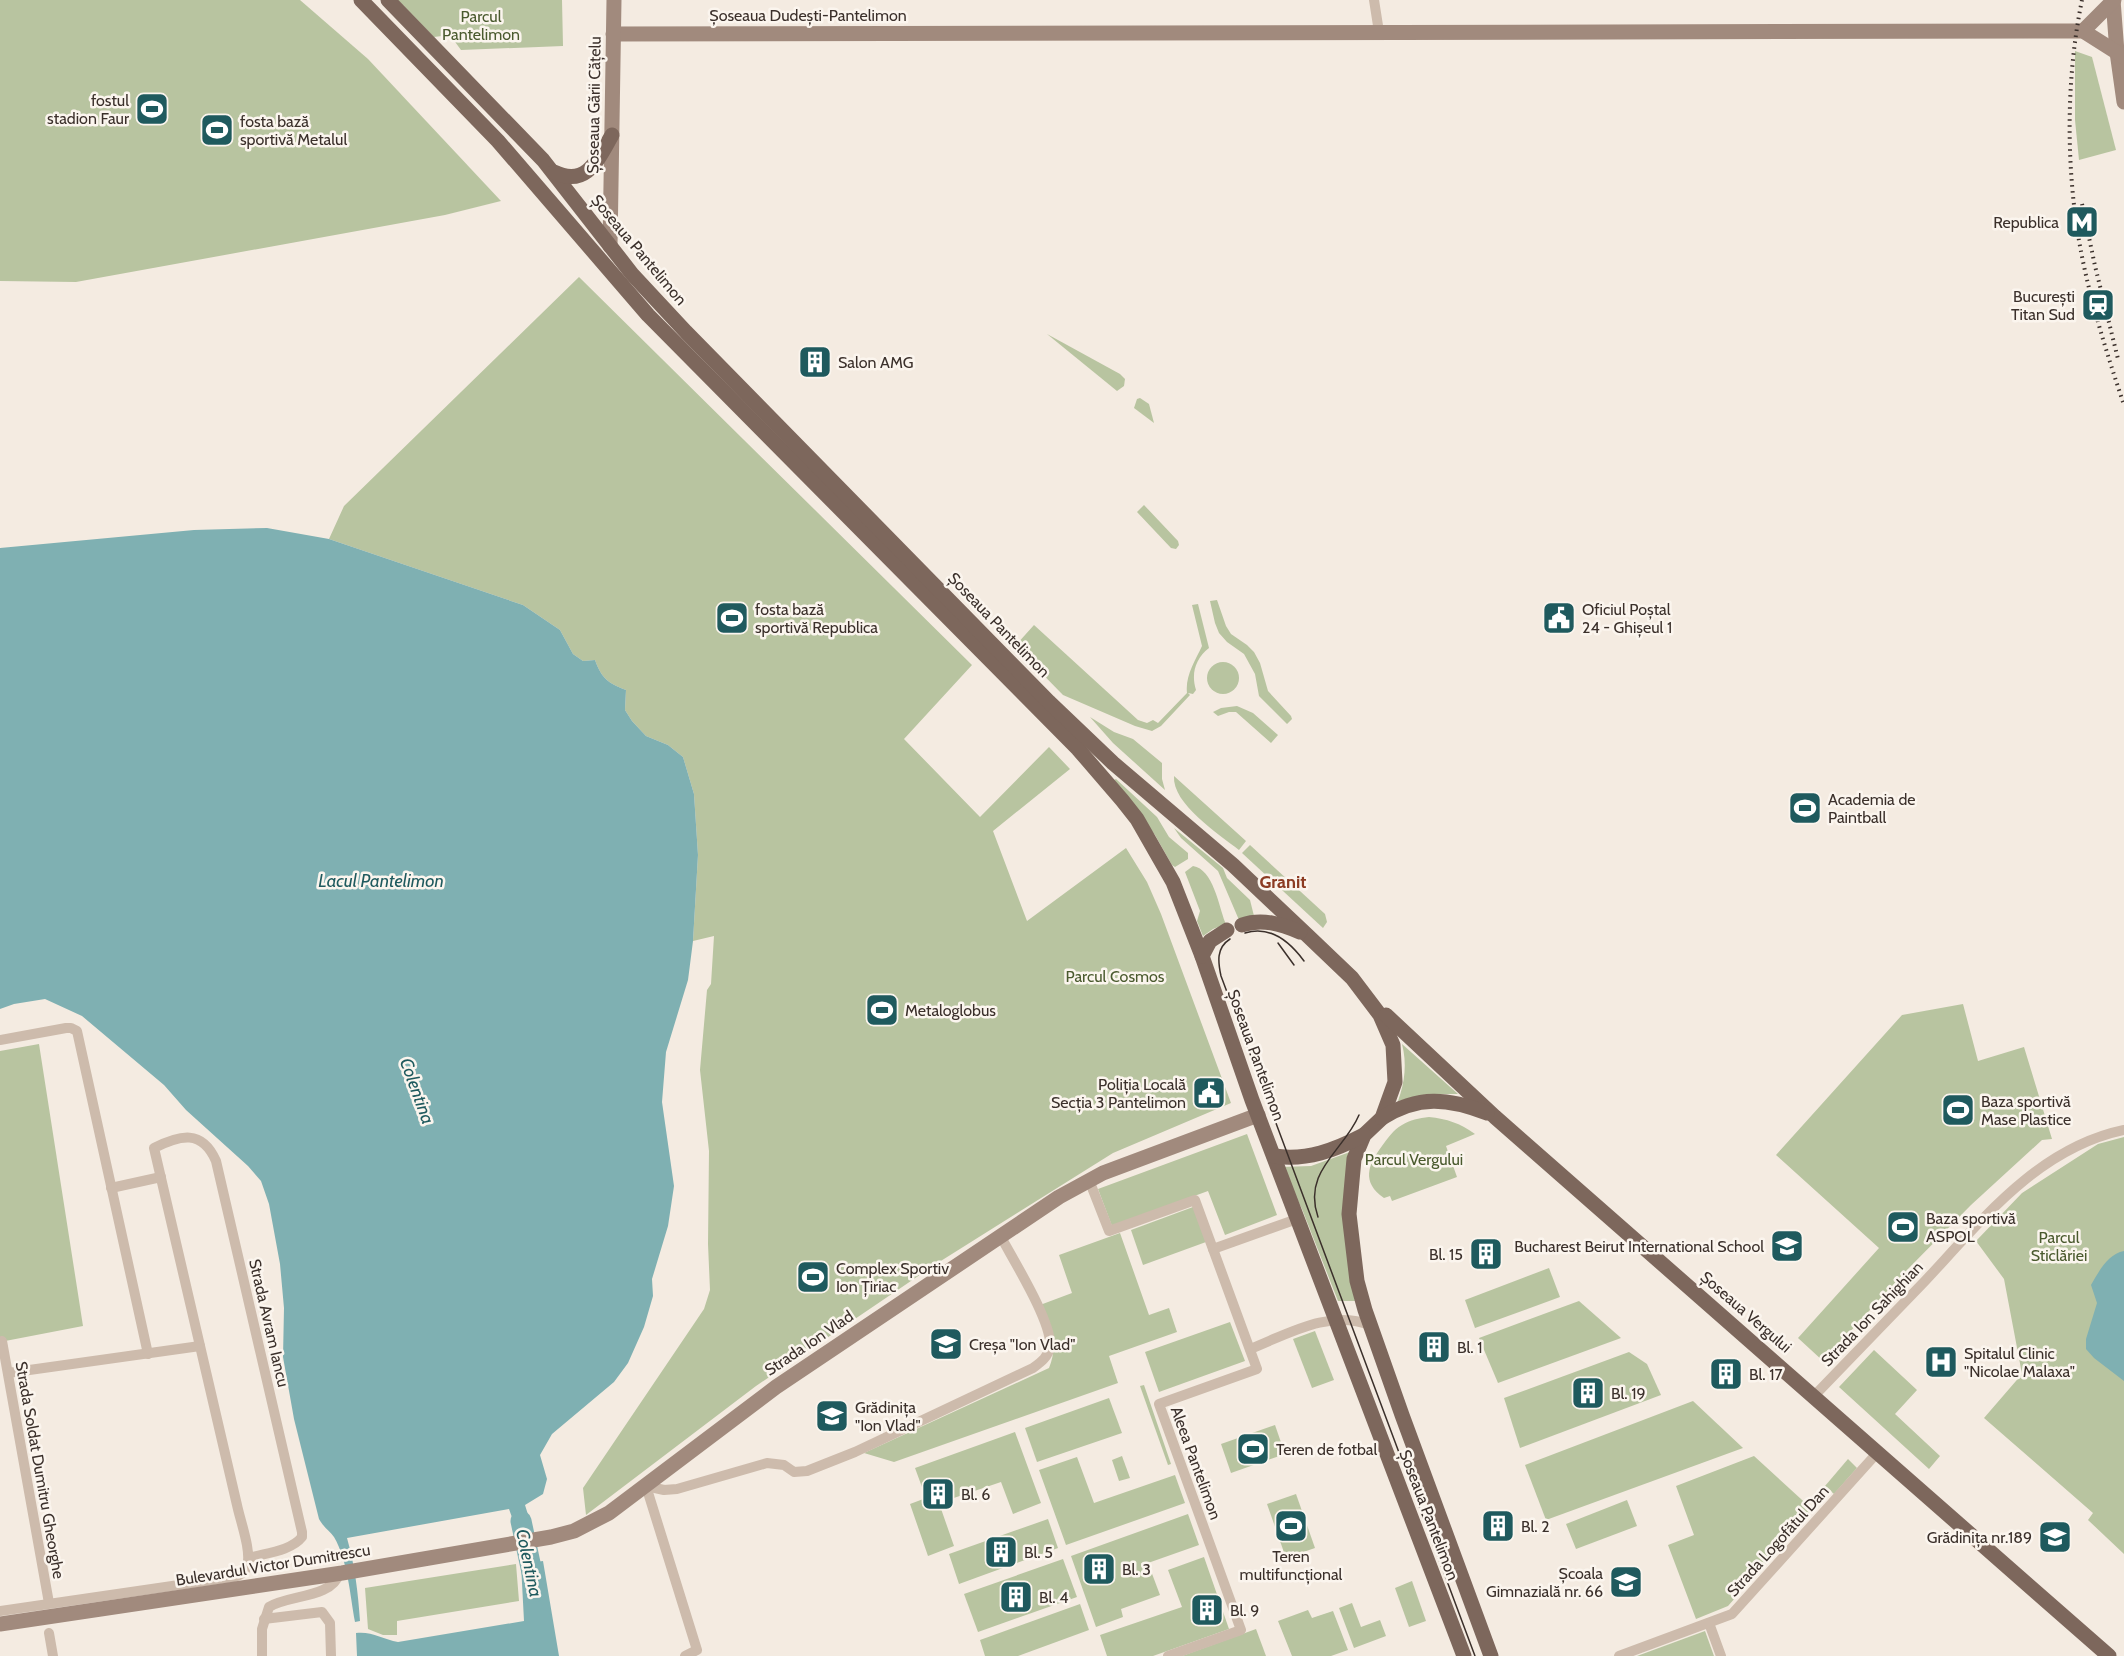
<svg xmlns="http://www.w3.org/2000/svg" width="2124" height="1656" font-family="Cabin,sans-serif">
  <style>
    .green { fill: #b8c4a0 }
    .water { fill: #7fb0b2 }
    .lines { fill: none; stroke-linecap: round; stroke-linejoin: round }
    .river { stroke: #7fb0b2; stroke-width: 21 }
    .street { stroke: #cdbbac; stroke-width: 10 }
    .secondary { stroke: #a18a7d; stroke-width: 15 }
    .primary { stroke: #7d675c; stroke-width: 15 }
    .tram { stroke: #3b302b; stroke-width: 1.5 }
    .rail { stroke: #3b302b; stroke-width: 4; stroke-dasharray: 1.5 4.5; stroke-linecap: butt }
    .labels { text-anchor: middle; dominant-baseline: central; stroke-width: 5; stroke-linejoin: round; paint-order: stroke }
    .street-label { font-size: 16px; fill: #3b302b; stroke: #fbf5ee }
    .park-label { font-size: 16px; fill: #4a5a2e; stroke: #fbf5ee }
    .poi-label { font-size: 16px; fill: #3b302b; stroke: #fbf5ee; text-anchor: start }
    .water-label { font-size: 18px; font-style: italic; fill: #1f5a5e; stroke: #fbf5ee }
    .neighbourhood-label { font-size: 18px; font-weight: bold; fill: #8c3b22; stroke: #fbf5ee }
  </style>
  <rect width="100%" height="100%" fill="#f4ebe1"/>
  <!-- green -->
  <g class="green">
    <path d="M 0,0 L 300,0 L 368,59 L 501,201 L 445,215 L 76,282 L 0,281 Z"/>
    <path d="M 398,0 L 562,0 L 563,46 L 461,50 L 450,35 L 434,37 Z"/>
    <path d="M 2075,51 L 2092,57 L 2116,150 L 2079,160 L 2075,120 Z"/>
    <path d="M 579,277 L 972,665 L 904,739 L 980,817 L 1049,747 L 1070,769 L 993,831 L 1027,921 L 1126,848 L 1147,882 L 1161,914 L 1231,1103 L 1113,1153 L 936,1264 L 756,1386 L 586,1515 L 583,1488 L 704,1309 L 710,1290 L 708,1244 L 709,1151 L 700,1070 L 707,990 L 711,984 L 714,936 L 693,941 L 698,855 L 694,794 L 683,757 L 668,745 L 646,736 L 632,721 L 625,710 L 626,690 C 608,683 602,679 595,660 L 583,661 L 573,654 L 560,630 L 523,605 L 329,539 L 344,506 Z"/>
    <path d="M 1047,334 L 1120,374 L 1125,379 L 1124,386 L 1117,391 Z"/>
    <path d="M 1140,398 L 1149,404 L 1154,423 L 1134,408 L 1137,399 Z"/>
    <path d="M 1144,505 L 1178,541 L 1179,545 L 1176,549 L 1171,548 L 1137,512 Z"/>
    <path d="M 1217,600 L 1226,626 L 1231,634 L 1247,645 L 1254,652 L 1260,663 L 1268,691 L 1291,716 L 1292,719 L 1287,724 L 1259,696 L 1255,674 L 1244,654 L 1227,642 L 1219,633 L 1215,623 L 1210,601 Z"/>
    <path d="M 1198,604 L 1209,648 C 1195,659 1191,674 1196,690 L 1193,694 L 1188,693 L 1190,695 L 1161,726 L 1152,731 L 1135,726 L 1063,695 L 1015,646 L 1034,625 L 1138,720 L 1147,723 L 1153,720 L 1158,723 L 1187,693 C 1185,676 1195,661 1202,646 L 1192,605 Z"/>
    <circle cx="1223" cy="678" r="16"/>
    <path d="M 1237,706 L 1253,713 L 1278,735 L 1271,743 L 1236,712 L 1229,712 L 1218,716 L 1213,712 L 1221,708 Z"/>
    <path d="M 1090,717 L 1114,732 L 1133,739 L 1162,763 L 1162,779 L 1165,790 L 1113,743 Z"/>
    <path d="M 1174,776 L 1246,841 L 1239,850 C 1219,834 1172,804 1174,776 Z"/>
    <path d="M 1116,779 L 1157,817 L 1169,837 L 1188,853 L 1188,859 L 1175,867 L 1172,865 L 1155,835 L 1114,780 Z"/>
    <path d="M 1174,828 L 1223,868 L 1227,878 L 1250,900 L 1254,916 L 1239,920 L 1218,871 L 1181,838 Z"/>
    <path d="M 1250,845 L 1325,914 L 1327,922 L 1323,928 L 1242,853 Z"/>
    <path d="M 1193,866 C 1213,869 1219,906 1225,922 L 1226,924 L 1213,929 L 1203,936 L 1197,921 L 1200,911 L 1185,872 Z"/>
    <path d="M 1963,1004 L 1978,1061 L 2024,1047 L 2052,1139 L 2042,1140 L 1971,1205 L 1905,1272 L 1823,1361 L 1798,1338 L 1879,1248 L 1776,1155 L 1902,1015 Z"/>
    <path d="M 39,1044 L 83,1326 L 0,1342 L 0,1051 Z"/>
    <path d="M 1402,1044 L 1458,1094 L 1428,1094 L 1398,1101 C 1405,1082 1407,1063 1402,1044 Z"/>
    <path d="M 1429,1117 C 1447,1119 1460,1123 1475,1134 L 1446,1146 L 1457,1177 L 1392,1201 L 1390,1196 L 1384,1198 C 1361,1182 1368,1165 1382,1146 C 1388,1138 1393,1130 1402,1125 C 1410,1120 1419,1118 1429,1117 Z"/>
    <path d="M 1247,1134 L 1277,1215 L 1225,1235 L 1208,1191 L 1112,1226 L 1098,1189 Z"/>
    <path d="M 2124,1137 L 2124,1554 L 2088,1520 L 2093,1513 L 1984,1418 L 2022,1374 L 2004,1279 L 1976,1241 L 2022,1193 L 2098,1144 Z"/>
    <path d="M 1350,1152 L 1348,1262 L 1355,1301 L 1338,1301 L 1302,1209 L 1281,1167 L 1311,1166 Z"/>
    <path d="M 1193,1207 L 1206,1242 L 1143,1265 L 1131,1230 Z"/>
    <path d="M 1120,1233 L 1149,1315 L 1169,1308 L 1177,1332 L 1109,1356 L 1118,1383 L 894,1462 L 864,1453 L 1049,1368 C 1059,1343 1050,1329 1040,1305 L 1072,1293 L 1059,1255 Z"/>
    <path d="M 1549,1268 L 1560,1297 L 1475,1328 L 1465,1300 Z"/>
    <path d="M 1579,1301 L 1621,1338 L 1498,1383 L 1479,1338 Z"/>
    <path d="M 1230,1322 L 1245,1361 L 1159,1392 L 1145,1352 Z"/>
    <path d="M 1315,1331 L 1334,1380 L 1312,1388 L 1293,1339 Z"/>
    <path d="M 1874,1350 L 1917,1390 L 1895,1414 L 1940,1456 L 1929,1469 L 1839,1387 Z"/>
    <path d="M 1629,1352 L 1647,1364 L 1661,1395 L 1520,1448 L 1504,1398 Z"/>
    <path d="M 1144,1385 L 1171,1464 L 1168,1465 L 1140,1386 Z"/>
    <path d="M 1109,1398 L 1122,1433 L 1037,1462 L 1025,1428 Z"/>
    <path d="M 1693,1401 L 1743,1448 L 1546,1520 L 1525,1465 Z"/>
    <path d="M 1275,1425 L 1285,1454 L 1231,1473 L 1221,1444 Z"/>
    <path d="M 1015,1432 L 1041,1503 L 1013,1514 L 1001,1482 L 939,1503 L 954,1546 L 928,1556 L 910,1504 L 926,1498 L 915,1468 Z"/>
    <path d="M 1122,1456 L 1130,1478 L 1119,1481 L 1112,1460 Z"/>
    <path d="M 1754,1456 L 1813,1510 L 1728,1606 L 1696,1619 L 1668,1545 L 1694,1535 L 1676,1486 Z"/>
    <path d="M 1077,1457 L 1094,1503 L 1175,1475 L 1185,1503 L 1066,1545 L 1039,1470 Z"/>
    <path d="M 1848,1459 L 1857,1468 L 1834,1494 L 1825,1486 Z"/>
    <path d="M 1296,1494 L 1315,1548 L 1286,1558 L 1267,1504 Z"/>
    <path d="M 1627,1500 L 1637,1526 L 1576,1549 L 1566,1524 Z"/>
    <path d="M 1188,1514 L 1199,1545 L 1148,1563 L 1160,1595 L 1121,1609 L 1123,1617 L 1096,1627 L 1071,1556 Z"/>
    <path d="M 1048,1519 L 1058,1548 L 959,1584 L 949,1554 Z"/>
    <path d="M 1204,1557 L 1229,1629 L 1153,1656 L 1107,1656 L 1100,1635 L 1182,1607 L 1168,1570 Z"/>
    <path d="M 1063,1559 L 1077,1597 L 978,1632 L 964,1594 Z"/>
    <path d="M 516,1564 L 519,1601 L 397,1621 L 397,1635 L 383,1635 L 368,1629 L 365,1588 Z"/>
    <path d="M 1412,1581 L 1426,1621 L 1409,1627 L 1395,1588 Z"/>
    <path d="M 1352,1603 L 1361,1627 L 1380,1620 L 1386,1636 L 1354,1648 L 1339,1608 Z"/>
    <path d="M 1080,1604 L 1089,1630 L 1018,1656 L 985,1656 L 980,1640 Z"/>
    <path d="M 1308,1610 L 1312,1618 L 1333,1611 L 1348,1650 L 1331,1656 L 1292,1656 L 1278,1621 Z"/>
    <path d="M 1256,1629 L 1266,1656 L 1182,1656 Z"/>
    <path d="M 1705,1631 L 1714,1656 L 1637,1656 Z"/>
  </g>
  <!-- water -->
  <g class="water">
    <path d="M 267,528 L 329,539 L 523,605 L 560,630 L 573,654 L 583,661 L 595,660 C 602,679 608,683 626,690 L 625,710 L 632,721 L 646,736 L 668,745 L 683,757 L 694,794 L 698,855 L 693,941 L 688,980 L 666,1052 L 662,1102 L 674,1186 L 668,1226 L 652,1279 L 653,1296 L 644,1327 L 628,1363 L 614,1382 L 552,1434 L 540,1455 L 547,1479 L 543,1494 L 525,1505 L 534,1534 L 519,1537 L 509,1509 L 347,1538 C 355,1566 358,1592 360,1621 L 355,1622 C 350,1595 348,1561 334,1537 C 330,1531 324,1528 319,1519 L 294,1419 L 283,1357 L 284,1308 L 280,1264 L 269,1204 L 261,1181 L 248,1166 L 186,1110 L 164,1085 L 82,1016 L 45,999 L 14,1004 L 0,1009 L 0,548 L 194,530 Z"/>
    <path d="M 2124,1251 L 2124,1381 L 2094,1358 L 2086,1349 L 2086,1339 L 2097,1303 L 2091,1285 C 2099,1271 2108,1254 2124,1251 Z"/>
    <path d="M 543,1561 L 559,1656 L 357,1656 L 356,1633 C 371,1631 383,1639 398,1642 L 524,1621 L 521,1564 Z"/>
  </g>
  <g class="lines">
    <!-- river -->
    <path class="river" d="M 521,1521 L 536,1591"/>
    <!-- street -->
    <g class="street">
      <path d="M 1374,0 L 1379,32"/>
      <path d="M 0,1040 L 66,1028 L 71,1028 L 77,1031 L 148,1354"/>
      <path d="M 1089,1180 L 1109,1231 L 1195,1200 L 1257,1369 L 1159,1404 L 1241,1630 L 1168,1656"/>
      <path d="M 111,1188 L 161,1177"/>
      <path d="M 1213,1249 L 1297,1219"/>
      <path d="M 2,1341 L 49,1603"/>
      <path d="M 1250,1349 C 1288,1334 1329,1309 1370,1325"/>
      <path d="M 8,1373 L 200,1346"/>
      <path d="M 1814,1396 C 1851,1358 1888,1319 1925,1281 C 1982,1220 2038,1148 2124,1130"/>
      <path d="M 646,1486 L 664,1490 L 677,1489 L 767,1463 L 784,1465 L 794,1472 L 807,1471 L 855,1452 L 1033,1368 C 1041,1362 1048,1357 1050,1347 C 1053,1323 1012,1258 1000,1235"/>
      <path d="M 646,1486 L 697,1650 L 685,1656"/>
      <path d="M 0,1611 L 234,1577 C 240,1575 245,1573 247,1566 C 252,1552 240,1520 237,1505 L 154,1148 C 180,1135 202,1129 216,1161 L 302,1532 L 302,1537 C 291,1551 266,1553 249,1558"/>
      <path d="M 264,1619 L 322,1612 L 330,1623 L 331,1656"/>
      <path d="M 1709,1623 L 1721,1656"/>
      <path d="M 49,1633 L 53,1656"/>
      <path d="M 262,1656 L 262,1629 L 269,1607 C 287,1595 332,1598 339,1574"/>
      <path d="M 1619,1656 L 1732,1614 L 1878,1452"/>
    </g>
    <!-- secondary -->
    <g class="secondary">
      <path d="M 2113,0 L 2117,52 L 2124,102"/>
      <path d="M 2083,31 L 2114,0"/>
      <path d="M 613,34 L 2075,31 L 2083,31 L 2124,57"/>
      <path d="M 610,246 L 614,0"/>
      <path d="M 0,1624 L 342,1573 L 551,1537 L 574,1531 L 609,1513 L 776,1387 L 1059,1197 L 1103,1173 L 1258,1115"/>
    </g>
    <!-- primary -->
    <g class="primary">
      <path d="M 361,0 L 498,141 L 648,315 L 1078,749 L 1122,800 L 1137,819 L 1173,882 L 1202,956 L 1252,1100 L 1464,1656"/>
      <path d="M 388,0 L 543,160 L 632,274 L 686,332 L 1049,702 L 1113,763 L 1233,865 L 1308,936 L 1352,978 L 1380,1015 L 1393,1045 L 1395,1082 L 1382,1118 L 1364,1135 L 1354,1159 L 1349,1214 L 1357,1281 L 1365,1310 L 1402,1415 L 1491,1656"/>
      <path d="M 554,172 C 587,188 598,159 612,135"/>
      <path d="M 1242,925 C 1262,918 1281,924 1300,932"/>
      <path d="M 1202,956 L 1210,941 L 1227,930"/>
      <path d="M 1386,1015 L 1495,1117 L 2109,1656"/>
      <path d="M 1382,1118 C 1418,1095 1448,1098 1487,1113"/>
      <path d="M 1274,1156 C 1307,1161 1335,1150 1364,1135"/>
    </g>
    <!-- tram -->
    <g class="tram">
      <path d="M 1245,933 C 1270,925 1290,942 1304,961"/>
      <path d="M 1230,939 C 1216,948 1218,962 1221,976 L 1475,1656"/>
      <path d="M 1278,943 L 1294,965"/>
      <path d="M 1318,1217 C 1302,1171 1344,1151 1359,1115"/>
    </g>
    <!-- rail -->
    <g class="rail">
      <path d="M 2082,0 C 2067,73 2066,154 2077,228 C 2086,288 2105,348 2124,405"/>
      <path d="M 2082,204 L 2095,266 L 2118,359"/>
    </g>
  </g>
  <!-- icons -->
  <defs>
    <g id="stadium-square" transform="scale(1.725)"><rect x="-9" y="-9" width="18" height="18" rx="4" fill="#1f5a5e" stroke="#fbf5ee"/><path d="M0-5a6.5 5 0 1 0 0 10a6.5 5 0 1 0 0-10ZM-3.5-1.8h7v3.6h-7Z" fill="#fff"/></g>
    <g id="metro-square" transform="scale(1.725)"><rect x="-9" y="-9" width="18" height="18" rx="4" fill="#1f5a5e" stroke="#fbf5ee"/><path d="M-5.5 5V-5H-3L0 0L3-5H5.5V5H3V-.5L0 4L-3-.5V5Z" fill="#fff"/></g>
    <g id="station-square" transform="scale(1.725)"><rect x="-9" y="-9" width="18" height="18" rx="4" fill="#1f5a5e" stroke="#fbf5ee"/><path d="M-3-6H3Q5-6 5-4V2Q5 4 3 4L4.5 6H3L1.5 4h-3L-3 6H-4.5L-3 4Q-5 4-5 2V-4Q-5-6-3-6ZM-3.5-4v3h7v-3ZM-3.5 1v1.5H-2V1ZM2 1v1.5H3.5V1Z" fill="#fff"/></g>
    <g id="building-square" transform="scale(1.725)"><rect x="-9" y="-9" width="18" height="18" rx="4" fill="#1f5a5e" stroke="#fbf5ee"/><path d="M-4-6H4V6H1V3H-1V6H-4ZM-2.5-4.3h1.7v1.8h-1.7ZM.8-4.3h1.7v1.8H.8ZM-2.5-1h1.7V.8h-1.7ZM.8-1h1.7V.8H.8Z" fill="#fff"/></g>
    <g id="civic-square" transform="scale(1.725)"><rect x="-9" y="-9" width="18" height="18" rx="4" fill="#1f5a5e" stroke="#fbf5ee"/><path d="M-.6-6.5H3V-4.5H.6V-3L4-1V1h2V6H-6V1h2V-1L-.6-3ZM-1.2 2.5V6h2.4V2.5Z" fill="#fff"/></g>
    <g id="school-square" transform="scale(1.725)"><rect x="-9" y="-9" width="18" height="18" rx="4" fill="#1f5a5e" stroke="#fbf5ee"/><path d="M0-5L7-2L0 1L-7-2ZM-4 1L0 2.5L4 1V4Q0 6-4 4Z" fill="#fff"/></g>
    <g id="hospital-square" transform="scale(1.725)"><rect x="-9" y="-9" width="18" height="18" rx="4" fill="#1f5a5e" stroke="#fbf5ee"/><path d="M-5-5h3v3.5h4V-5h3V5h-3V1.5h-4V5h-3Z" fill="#fff"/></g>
  </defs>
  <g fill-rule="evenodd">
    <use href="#stadium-square" x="152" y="109"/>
    <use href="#stadium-square" x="217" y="130"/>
    <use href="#metro-square" x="2082" y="222"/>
    <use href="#station-square" x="2098" y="305"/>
    <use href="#building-square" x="815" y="362"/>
    <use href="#stadium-square" x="732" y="618"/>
    <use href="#civic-square" x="1559" y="618"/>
    <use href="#stadium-square" x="1805" y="808"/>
    <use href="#stadium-square" x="882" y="1010"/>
    <use href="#civic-square" x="1209" y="1093"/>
    <use href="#stadium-square" x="1958" y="1110"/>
    <use href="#stadium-square" x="1903" y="1227"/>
    <use href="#school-square" x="1787" y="1246"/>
    <use href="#building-square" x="1486" y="1254"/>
    <use href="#stadium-square" x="813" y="1277"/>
    <use href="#school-square" x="946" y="1344"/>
    <use href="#building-square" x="1434" y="1347"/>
    <use href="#hospital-square" x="1941" y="1362"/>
    <use href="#building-square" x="1726" y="1374"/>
    <use href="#building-square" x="1588" y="1393"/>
    <use href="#school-square" x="832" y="1416"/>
    <use href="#stadium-square" x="1253" y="1449"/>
    <use href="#building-square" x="938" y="1494"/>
    <use href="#stadium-square" x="1291" y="1526"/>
    <use href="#building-square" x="1498" y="1526"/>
    <use href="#school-square" x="2055" y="1537"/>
    <use href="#building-square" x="1001" y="1552"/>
    <use href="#building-square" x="1099" y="1569"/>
    <use href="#school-square" x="1626" y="1582"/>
    <use href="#building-square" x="1016" y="1597"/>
    <use href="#building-square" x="1207" y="1610"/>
  </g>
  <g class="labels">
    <!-- street labels -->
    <g class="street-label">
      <text x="808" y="15">Șoseaua Dudești-Pantelimon</text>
      <text transform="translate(594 105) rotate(-89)">Șoseaua Gării Cățelu</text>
      <text transform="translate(639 250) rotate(50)">Șoseaua Pantelimon</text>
      <text transform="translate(999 625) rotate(46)">Șoseaua Pantelimon</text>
      <text transform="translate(1256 1055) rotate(70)">Șoseaua Pantelimon</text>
      <text transform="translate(1746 1312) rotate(41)">Șoseaua Vergului</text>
      <text transform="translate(1872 1314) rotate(-46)">Strada Ion Sahighian</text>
      <text transform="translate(269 1323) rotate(77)">Strada Avram Iancu</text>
      <text transform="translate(809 1343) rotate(-34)">Strada Ion Vlad</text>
      <text transform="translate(1196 1463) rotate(70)">Aleea Pantelimon</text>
      <text transform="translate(40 1470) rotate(80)">Strada Soldat Dumitru Gheorghe</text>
      <text transform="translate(1429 1515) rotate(69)">Șoseaua Pantelimon</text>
      <text transform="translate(1778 1541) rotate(-48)">Strada Logofătul Dan</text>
      <text transform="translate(273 1565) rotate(-9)">Bulevardul Victor Dumitrescu</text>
    </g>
    <!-- park labels -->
    <g class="park-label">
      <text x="481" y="16">Parcul<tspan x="481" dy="18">Pantelimon</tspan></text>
      <text x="1115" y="976">Parcul Cosmos</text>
      <text x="1414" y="1159">Parcul Vergului</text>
      <text x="2059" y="1237">Parcul<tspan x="2059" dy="18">Sticlăriei</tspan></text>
    </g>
    <!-- poi labels -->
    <g class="poi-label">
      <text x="129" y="100" text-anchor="end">fostul<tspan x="129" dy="18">stadion Faur</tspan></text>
      <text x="240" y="121">fosta bază<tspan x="240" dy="18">sportivă Metalul</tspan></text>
      <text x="2059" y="222" text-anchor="end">Republica</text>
      <text x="2075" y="296" text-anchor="end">București<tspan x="2075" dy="18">Titan Sud</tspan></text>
      <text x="838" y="362">Salon AMG</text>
      <text x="755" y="609">fosta bază<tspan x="755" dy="18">sportivă Republica</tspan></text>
      <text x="1582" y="609">Oficiul Poștal<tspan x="1582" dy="18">24 - Ghișeul 1</tspan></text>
      <text x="1828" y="799">Academia de<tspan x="1828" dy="18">Paintball</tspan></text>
      <text x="905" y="1010">Metaloglobus</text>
      <text x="1186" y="1084" text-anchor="end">Poliția Locală<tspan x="1186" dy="18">Secția 3 Pantelimon</tspan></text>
      <text x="1981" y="1101">Baza sportivă<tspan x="1981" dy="18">Mase Plastice</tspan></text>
      <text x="1926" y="1218">Baza sportivă<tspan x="1926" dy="18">ASPOL</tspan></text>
      <text x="1764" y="1246" text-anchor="end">Bucharest Beirut International School</text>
      <text x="1463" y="1254" text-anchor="end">Bl. 15</text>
      <text x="836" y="1268">Complex Sportiv<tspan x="836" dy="18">Ion Țiriac</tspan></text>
      <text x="969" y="1344">Creșa "Ion Vlad"</text>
      <text x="1457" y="1347">Bl. 1</text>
      <text x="1964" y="1353">Spitalul Clinic<tspan x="1964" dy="18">"Nicolae Malaxa"</tspan></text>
      <text x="1749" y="1374">Bl. 17</text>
      <text x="1611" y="1393">Bl. 19</text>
      <text x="855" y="1407">Grădinița<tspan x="855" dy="18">"Ion Vlad"</tspan></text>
      <text x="1276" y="1449">Teren de fotbal</text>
      <text x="961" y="1494">Bl. 6</text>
      <text x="1521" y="1526">Bl. 2</text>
      <text x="2032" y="1537" text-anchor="end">Grădinița nr.189</text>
      <text x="1024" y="1552">Bl. 5</text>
      <text x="1291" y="1556" text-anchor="middle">Teren<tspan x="1291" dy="18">multifuncțional</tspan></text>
      <text x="1122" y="1569">Bl. 3</text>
      <text x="1603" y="1573" text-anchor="end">Școala<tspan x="1603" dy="18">Gimnazială nr. 66</tspan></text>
      <text x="1039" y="1597">Bl. 4</text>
      <text x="1230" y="1610">Bl. 9</text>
    </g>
    <!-- water labels -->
    <g class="water-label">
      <text x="381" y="881">Lacul Pantelimon</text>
      <text transform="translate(417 1091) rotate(70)">Colentina</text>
      <text transform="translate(529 1563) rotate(78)">Colentina</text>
    </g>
    <!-- neighbourhood labels -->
    <g class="neighbourhood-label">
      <text x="1283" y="882">Granit</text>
    </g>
  </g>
</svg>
